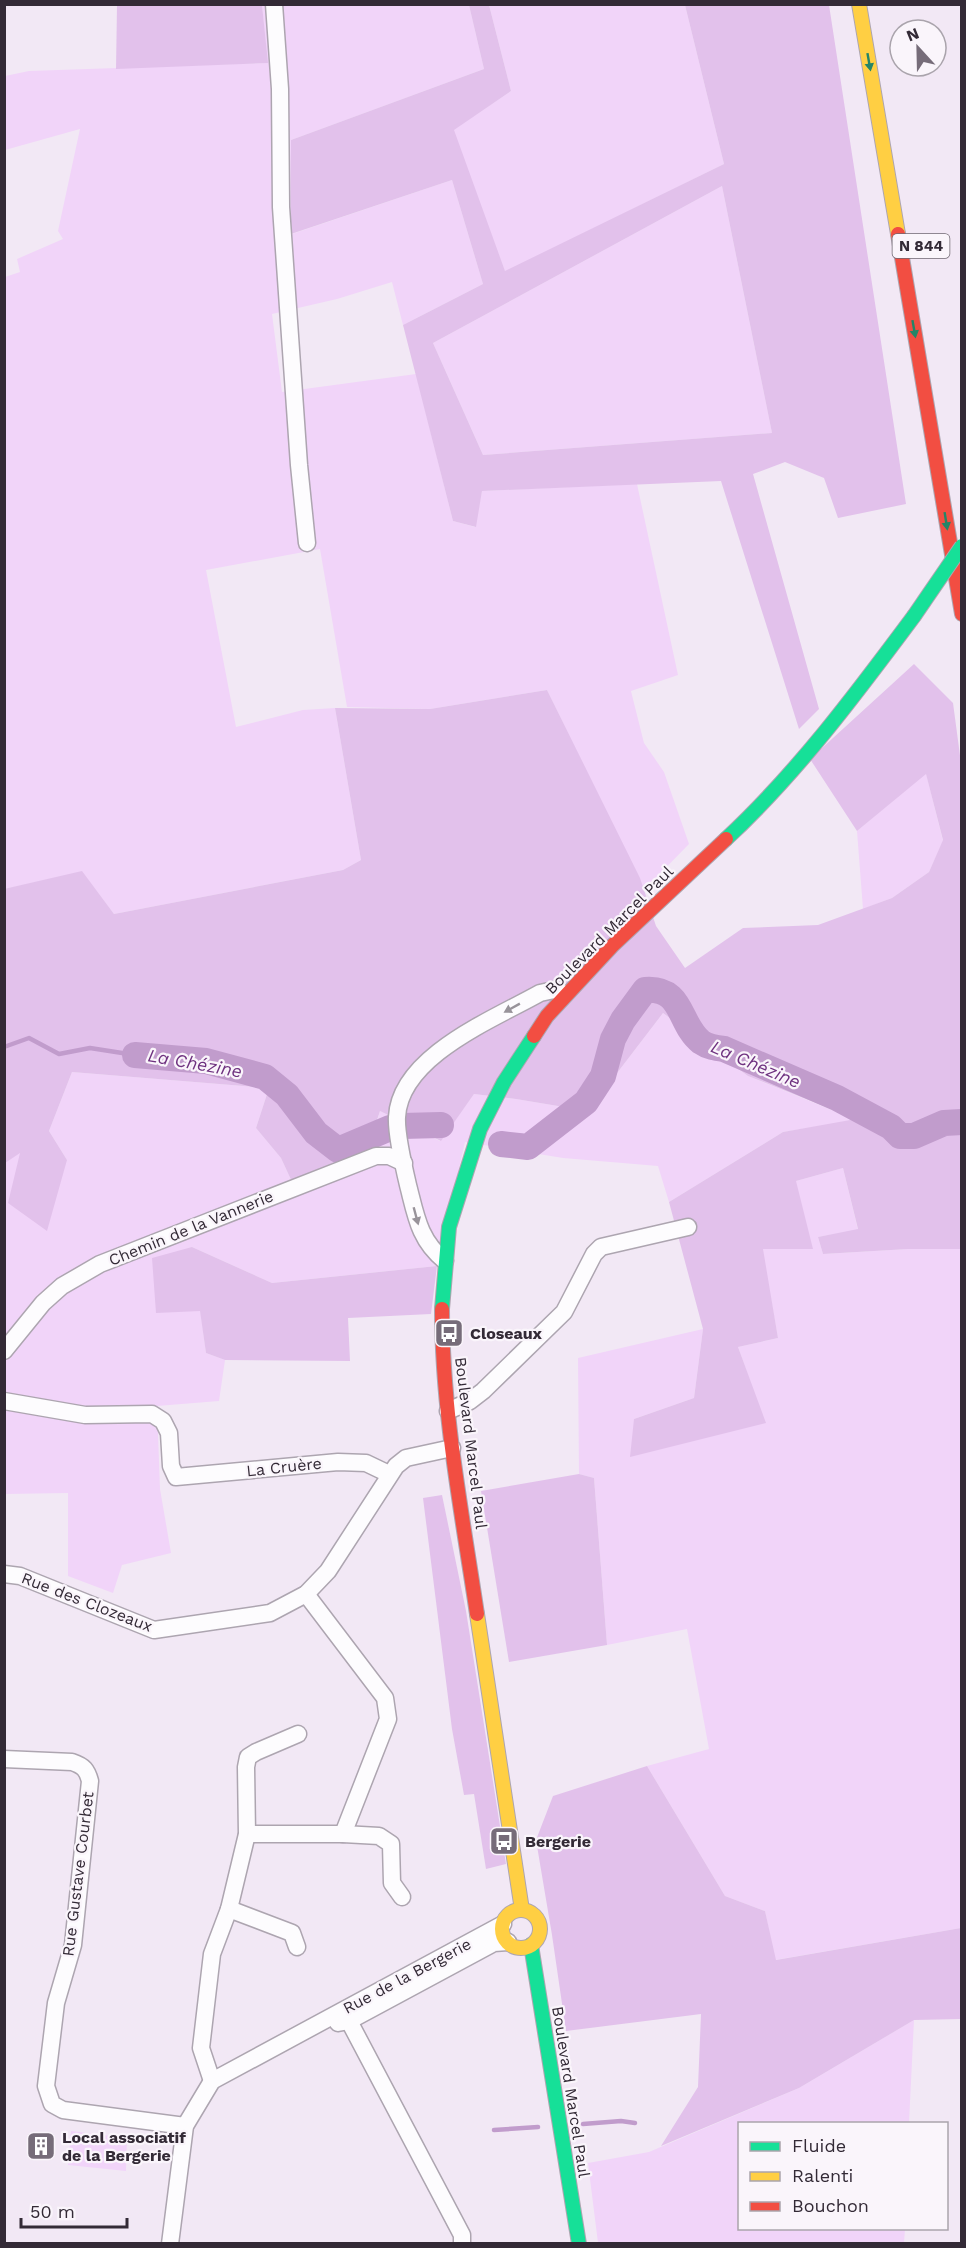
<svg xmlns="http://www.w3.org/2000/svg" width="966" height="2248" font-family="'Work Sans',sans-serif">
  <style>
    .green { fill: #f1d4f9 }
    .forest { fill: #e2c1eb; fill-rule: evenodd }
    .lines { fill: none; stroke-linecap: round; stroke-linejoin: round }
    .stream { stroke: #c19ccc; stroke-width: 4.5 }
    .river { stroke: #c19ccc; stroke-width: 26 }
    .street-casing { stroke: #ada5b0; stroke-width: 19 }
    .fast-casing { stroke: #ada5b0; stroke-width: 16 }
    .slow-casing { stroke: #ada5b0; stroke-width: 16 }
    .jam-casing { stroke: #ada5b0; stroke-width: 16 }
    .street { stroke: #fdfcfe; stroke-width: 16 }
    .fast { stroke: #16e098; stroke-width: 14 }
    .slow { stroke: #ffcf43; stroke-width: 14 }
    .jam { stroke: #f24e42; stroke-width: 14 }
    .fast-bridge-casing { stroke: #ada5b0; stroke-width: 16; stroke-linecap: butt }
    .fast-bridge { stroke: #16e098; stroke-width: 14 }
    .oneway { fill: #248567 }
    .oneway2 { fill: #98939a }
    .labels { text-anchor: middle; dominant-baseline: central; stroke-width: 4.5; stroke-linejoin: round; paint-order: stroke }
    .shield { fill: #faf5fb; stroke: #6f6771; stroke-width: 1.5 }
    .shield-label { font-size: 15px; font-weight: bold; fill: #332a36 }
    .street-label { font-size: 16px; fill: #332a36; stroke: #faf5fb }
    .poi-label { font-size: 16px; font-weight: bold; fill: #332a36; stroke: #faf5fb; text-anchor: start }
    .water-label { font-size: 18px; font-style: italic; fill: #6e317f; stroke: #faf5fb }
  </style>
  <rect width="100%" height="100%" fill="#f2e8f5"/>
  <!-- green -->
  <g class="green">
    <path d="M 262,5 L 469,5 L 484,69 L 291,140 L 292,234 L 452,180 L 483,284 L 403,325 L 392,282 L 337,299 L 272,314 L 282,392 L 416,374 L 453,521 L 475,527 L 482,491 L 637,484 L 678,675 L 631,691 L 644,743 L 664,772 L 689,844 L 644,890 L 547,690 L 430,709 L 347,707 L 320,549 L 206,570 L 236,727 L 303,710 L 335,708 L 361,860 L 343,870 L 114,914 L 82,872 L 5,889 L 5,277 L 20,272 L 17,259 L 63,239 L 58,231 L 80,129 L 5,150 L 5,76 L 29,71 L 267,63 Z"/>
    <path d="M 489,5 L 685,5 L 724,164 L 505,272 L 453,130 L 511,91 Z"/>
    <path d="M 722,186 L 772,433 L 483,455 L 433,343 Z"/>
    <path d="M 926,773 L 943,841 L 929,872 L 892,898 L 863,909 L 857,831 Z"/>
    <path d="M 663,1013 L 748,1076 L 857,1120 L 783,1132 L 669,1202 L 658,1166 L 563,1158 L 465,1142 L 437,1266 L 272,1283 L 192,1247 L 206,1353 L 225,1360 L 219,1401 L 157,1406 L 160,1489 L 171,1553 L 122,1565 L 113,1593 L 68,1576 L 68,1493 L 5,1494 L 4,1163 L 20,1152 L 67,1160 L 49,1131 L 72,1072 L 269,1088 L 256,1128 L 281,1158 L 293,1184 L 374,1132 L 380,1111 L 440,1141 L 474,1094 L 516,1099 L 588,1111 Z"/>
    <path d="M 843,1168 L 858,1230 L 818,1237 L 823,1254 L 908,1249 L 961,1249 L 961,1928 L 775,1960 L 765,1911 L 725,1896 L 647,1766 L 709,1749 L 687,1629 L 607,1645 L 594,1478 L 579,1474 L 578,1358 L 703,1329 L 694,1398 L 634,1419 L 765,1423 L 738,1347 L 778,1338 L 762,1249 L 796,1181 Z"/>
    <path d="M 914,2020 L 909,2123 L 740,2124 L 740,2228 L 905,2229 L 904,2243 L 598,2243 L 588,2163 L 649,2152 L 799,2088 Z"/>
    <path d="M 71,2131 L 127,2138 L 126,2171 L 68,2165 Z"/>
  </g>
  <!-- forest -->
  <g class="forest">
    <path d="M 117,5 L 262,5 L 268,63 L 116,69 Z"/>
    <path d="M 469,5 L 489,5 L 511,91 L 454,130 L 505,271 L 724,164 L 685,5 L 829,5 L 906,504 L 838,518 L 824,478 L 785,462 L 753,474 L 819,709 L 799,729 L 721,481 L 482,491 L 476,527 L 453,521 L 403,325 L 483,284 L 452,180 L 291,234 L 291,140 L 484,69 ZM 722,186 L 772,433 L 483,455 L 433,343 Z"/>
    <path d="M 914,664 L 953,703 L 961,763 L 961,1249 L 908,1249 L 823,1254 L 818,1237 L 858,1229 L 843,1168 L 796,1181 L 813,1249 L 763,1249 L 778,1338 L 738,1347 L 766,1423 L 630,1457 L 634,1419 L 694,1398 L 703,1329 L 669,1202 L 783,1132 L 856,1119 L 748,1076 L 663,1013 L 588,1111 L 516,1099 L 474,1094 L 441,1141 L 380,1111 C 366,1159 335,1166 293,1184 L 281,1158 L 256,1128 L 269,1088 L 72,1072 L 49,1131 L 67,1160 L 47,1231 L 8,1203 L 20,1153 L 5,1163 L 4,889 L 82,871 L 114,914 L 343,870 L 361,860 L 335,708 L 430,709 L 547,690 L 640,878 L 656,926 L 685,968 L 743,928 L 818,925 L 892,898 L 929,872 L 943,840 L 926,774 L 857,831 L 810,759 Z"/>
    <path d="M 192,1247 L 272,1283 L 437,1266 L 431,1314 L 348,1318 L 350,1361 L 225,1360 L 206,1353 L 200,1311 L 156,1313 L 152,1258 Z"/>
    <path d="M 579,1474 L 594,1478 L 607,1645 L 509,1662 L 481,1491 Z"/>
    <path d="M 442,1495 L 466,1611 L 506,1864 L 486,1869 L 474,1794 L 464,1795 L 452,1729 L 423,1498 Z"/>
    <path d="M 647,1766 L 725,1896 L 765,1911 L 776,1960 L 961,1928 L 961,2019 L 914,2020 L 799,2088 L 661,2146 L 698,2087 L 701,2014 L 566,2031 L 552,1935 L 536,1840 L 553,1796 Z"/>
  </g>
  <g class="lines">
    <!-- stream -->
    <g class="stream">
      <path d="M 4,1047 L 29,1038 L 59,1054 L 90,1048 L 135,1055"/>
      <path d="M 583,2124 L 621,2121 L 635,2123"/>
      <path d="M 494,2130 L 538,2127"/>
    </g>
    <!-- river -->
    <g class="river">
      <path d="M 135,1055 L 206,1061 L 265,1077 L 287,1095 L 316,1133 L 338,1150 L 390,1128"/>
      <path d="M 402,1126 L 441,1125"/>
      <path d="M 501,1144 L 528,1147 L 586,1102 L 603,1076 L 613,1039 L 623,1020 L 645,990 C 684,987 678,1024 701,1042 C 708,1047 716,1048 724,1049 L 837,1098 L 891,1127 L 900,1136 L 914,1136 L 944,1123 L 962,1122"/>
    </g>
    <!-- street casing -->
    <g class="street-casing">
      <g id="street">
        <path d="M 274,4 L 280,89 L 281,207 L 299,465 L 307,543"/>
        <path d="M 445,1261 C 419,1240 416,1216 408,1185 C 404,1168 396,1134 397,1117 C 400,1056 494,1019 540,993 L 554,990 L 565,994"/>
        <path d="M 4,1351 L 43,1303 L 62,1286 L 100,1264 L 376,1156 L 389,1156 L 404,1163"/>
        <path d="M 4,1401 L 85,1415 L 152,1414 L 163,1421 L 169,1433 L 171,1466 L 176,1477 L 338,1462 L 366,1463 L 389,1474"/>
        <path d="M 448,1411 L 470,1401 L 483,1391 L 564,1312 L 594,1254 L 601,1247 L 688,1227"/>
        <path d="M 4,1574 L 20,1576 L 154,1630 L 270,1613 L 306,1594 L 328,1571 L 396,1466 L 406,1458 L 452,1448"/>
        <path d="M 4,1759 L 72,1762 C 84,1766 87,1770 90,1781 L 73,1945 L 56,2003 L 46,2086 L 52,2104 L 63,2110 L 185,2126"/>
        <path d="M 247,1834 L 343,1834 L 388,1719 L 385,1698 L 306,1594"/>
        <path d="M 343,1834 L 379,1836 L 391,1844 L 392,1883 L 402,1897"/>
        <path d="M 229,1909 L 292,1933 L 297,1947"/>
        <path d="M 349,2021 L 462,2235 L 462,2244"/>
        <path d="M 338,2023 L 349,2021 L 494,1943 L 508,1942"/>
        <path d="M 212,2081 L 201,2048 L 212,1954 L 229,1909 L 247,1834 L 246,1767 L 248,1757 L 256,1752 L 298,1734"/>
        <path d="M 170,2244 L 185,2126 L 212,2081 L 503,1924"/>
      </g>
    </g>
    <!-- fast casing -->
    <g class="fast-casing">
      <g id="fast">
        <path d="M 726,839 C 797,773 856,694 914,616"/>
        <path d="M 442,1309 L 449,1227 L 480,1129 L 504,1082 L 534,1036"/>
        <path d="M 531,1945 L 579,2244"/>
      </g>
    </g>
    <!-- slow casing -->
    <g class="slow-casing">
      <g id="slow">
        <path d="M 859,4 L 898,234"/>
        <path d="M 477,1614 L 522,1910"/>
        <circle cx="521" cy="1929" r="19"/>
      </g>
    </g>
    <!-- jam casing -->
    <g class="jam-casing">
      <g id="jam">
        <path d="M 898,234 L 962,614"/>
        <path d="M 534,1036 L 547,1016 L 612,946 L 726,839"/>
        <path d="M 442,1309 C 442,1412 462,1513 477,1614"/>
      </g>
    </g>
    <!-- street -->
    <use href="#street" class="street"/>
    <!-- fast -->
    <use href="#fast" class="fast"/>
    <!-- slow -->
    <use href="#slow" class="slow"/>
    <!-- jam -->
    <use href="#jam" class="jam"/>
    <!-- fast-bridge casing -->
    <g class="fast-bridge-casing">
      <path id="fast-bridge" d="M 914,616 L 962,546"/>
    </g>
    <!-- fast-bridge -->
    <use href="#fast-bridge" class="fast-bridge"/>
  </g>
  <!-- one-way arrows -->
  <defs><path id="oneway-solid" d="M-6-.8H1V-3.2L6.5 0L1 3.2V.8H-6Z" transform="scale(1.5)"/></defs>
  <g class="oneway">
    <use href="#oneway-solid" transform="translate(869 62) rotate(80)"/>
    <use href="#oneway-solid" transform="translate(914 329) rotate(80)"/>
    <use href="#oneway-solid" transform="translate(946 521) rotate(81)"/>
  </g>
  <g class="oneway2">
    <use href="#oneway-solid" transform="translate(512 1008) rotate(151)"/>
    <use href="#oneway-solid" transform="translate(416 1216) rotate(75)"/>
  </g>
  <!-- icons -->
  <defs>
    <g id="bus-square" transform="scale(1.5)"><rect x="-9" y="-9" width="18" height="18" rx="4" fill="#766c79" stroke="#faf5fb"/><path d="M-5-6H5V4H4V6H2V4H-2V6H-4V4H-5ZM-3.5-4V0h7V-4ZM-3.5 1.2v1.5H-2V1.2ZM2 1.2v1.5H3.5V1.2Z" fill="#fff"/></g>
    <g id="building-square" transform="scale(1.5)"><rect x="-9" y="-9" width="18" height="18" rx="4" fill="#766c79" stroke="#faf5fb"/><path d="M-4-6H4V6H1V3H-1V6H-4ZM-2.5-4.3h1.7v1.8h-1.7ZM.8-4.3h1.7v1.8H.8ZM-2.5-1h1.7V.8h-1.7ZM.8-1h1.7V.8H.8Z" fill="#fff"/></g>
  </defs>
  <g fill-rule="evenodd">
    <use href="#bus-square" x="449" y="1333"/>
    <use href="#bus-square" x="504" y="1841"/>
    <use href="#building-square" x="41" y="2146"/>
  </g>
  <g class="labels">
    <!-- shield labels -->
    <rect class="shield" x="892.5" y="234" width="57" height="24" rx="4.5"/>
    <g class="shield-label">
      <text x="921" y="246">N 844</text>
    </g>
    <!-- street labels -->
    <g class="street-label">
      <text transform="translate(609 930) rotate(-45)">Boulevard Marcel Paul</text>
      <text transform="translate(191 1228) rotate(-22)">Chemin de la Vannerie</text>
      <text transform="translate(471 1443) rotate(83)">Boulevard Marcel Paul</text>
      <text transform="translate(284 1467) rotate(-6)">La Cruère</text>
      <text transform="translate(87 1602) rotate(21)">Rue des Clozeaux</text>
      <text transform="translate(78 1874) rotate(-83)">Rue Gustave Courbet</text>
      <text transform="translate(407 1976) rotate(-28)">Rue de la Bergerie</text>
      <text transform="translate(571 2092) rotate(81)">Boulevard Marcel Paul</text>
    </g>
    <!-- poi labels -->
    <g class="poi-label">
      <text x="470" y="1333">Closeaux</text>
      <text x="525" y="1841">Bergerie</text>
      <text x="62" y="2137">Local associatif<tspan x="62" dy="18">de la Bergerie</tspan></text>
    </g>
    <!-- water labels -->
    <g class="water-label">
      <text transform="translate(195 1063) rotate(10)">La Chézine</text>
      <text transform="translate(756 1064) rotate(23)">La Chézine</text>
    </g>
  </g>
  <!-- border -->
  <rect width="966" height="2248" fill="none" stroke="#332a36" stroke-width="12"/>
  <!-- legend -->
  <rect x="738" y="2122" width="210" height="108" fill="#faf5fb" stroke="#aaa4ac" stroke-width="1.5"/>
  <rect x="750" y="2142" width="30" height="9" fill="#16e098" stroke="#aaa4ac" stroke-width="1.5"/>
  <text x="792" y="2152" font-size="18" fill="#332a36">Fluide</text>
  <rect x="750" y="2172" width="30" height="9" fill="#ffcf43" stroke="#aaa4ac" stroke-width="1.5"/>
  <text x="792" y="2182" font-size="18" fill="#332a36">Ralenti</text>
  <rect x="750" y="2202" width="30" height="9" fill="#f24e42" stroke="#aaa4ac" stroke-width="1.5"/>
  <text x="792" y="2212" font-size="18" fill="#332a36">Bouchon</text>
  <!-- north arrow -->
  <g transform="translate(918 48) rotate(338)"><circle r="28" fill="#faf5fb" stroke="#aaa4ac" stroke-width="1.5"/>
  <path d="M0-4.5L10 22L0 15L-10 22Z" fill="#766c79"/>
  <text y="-9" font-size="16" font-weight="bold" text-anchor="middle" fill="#332a36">N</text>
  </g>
  <!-- scale -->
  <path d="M21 2218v9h106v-9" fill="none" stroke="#332a36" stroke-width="3"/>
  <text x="30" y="2218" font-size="18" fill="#332a36" stroke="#faf5fb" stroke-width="4.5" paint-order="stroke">50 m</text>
</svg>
